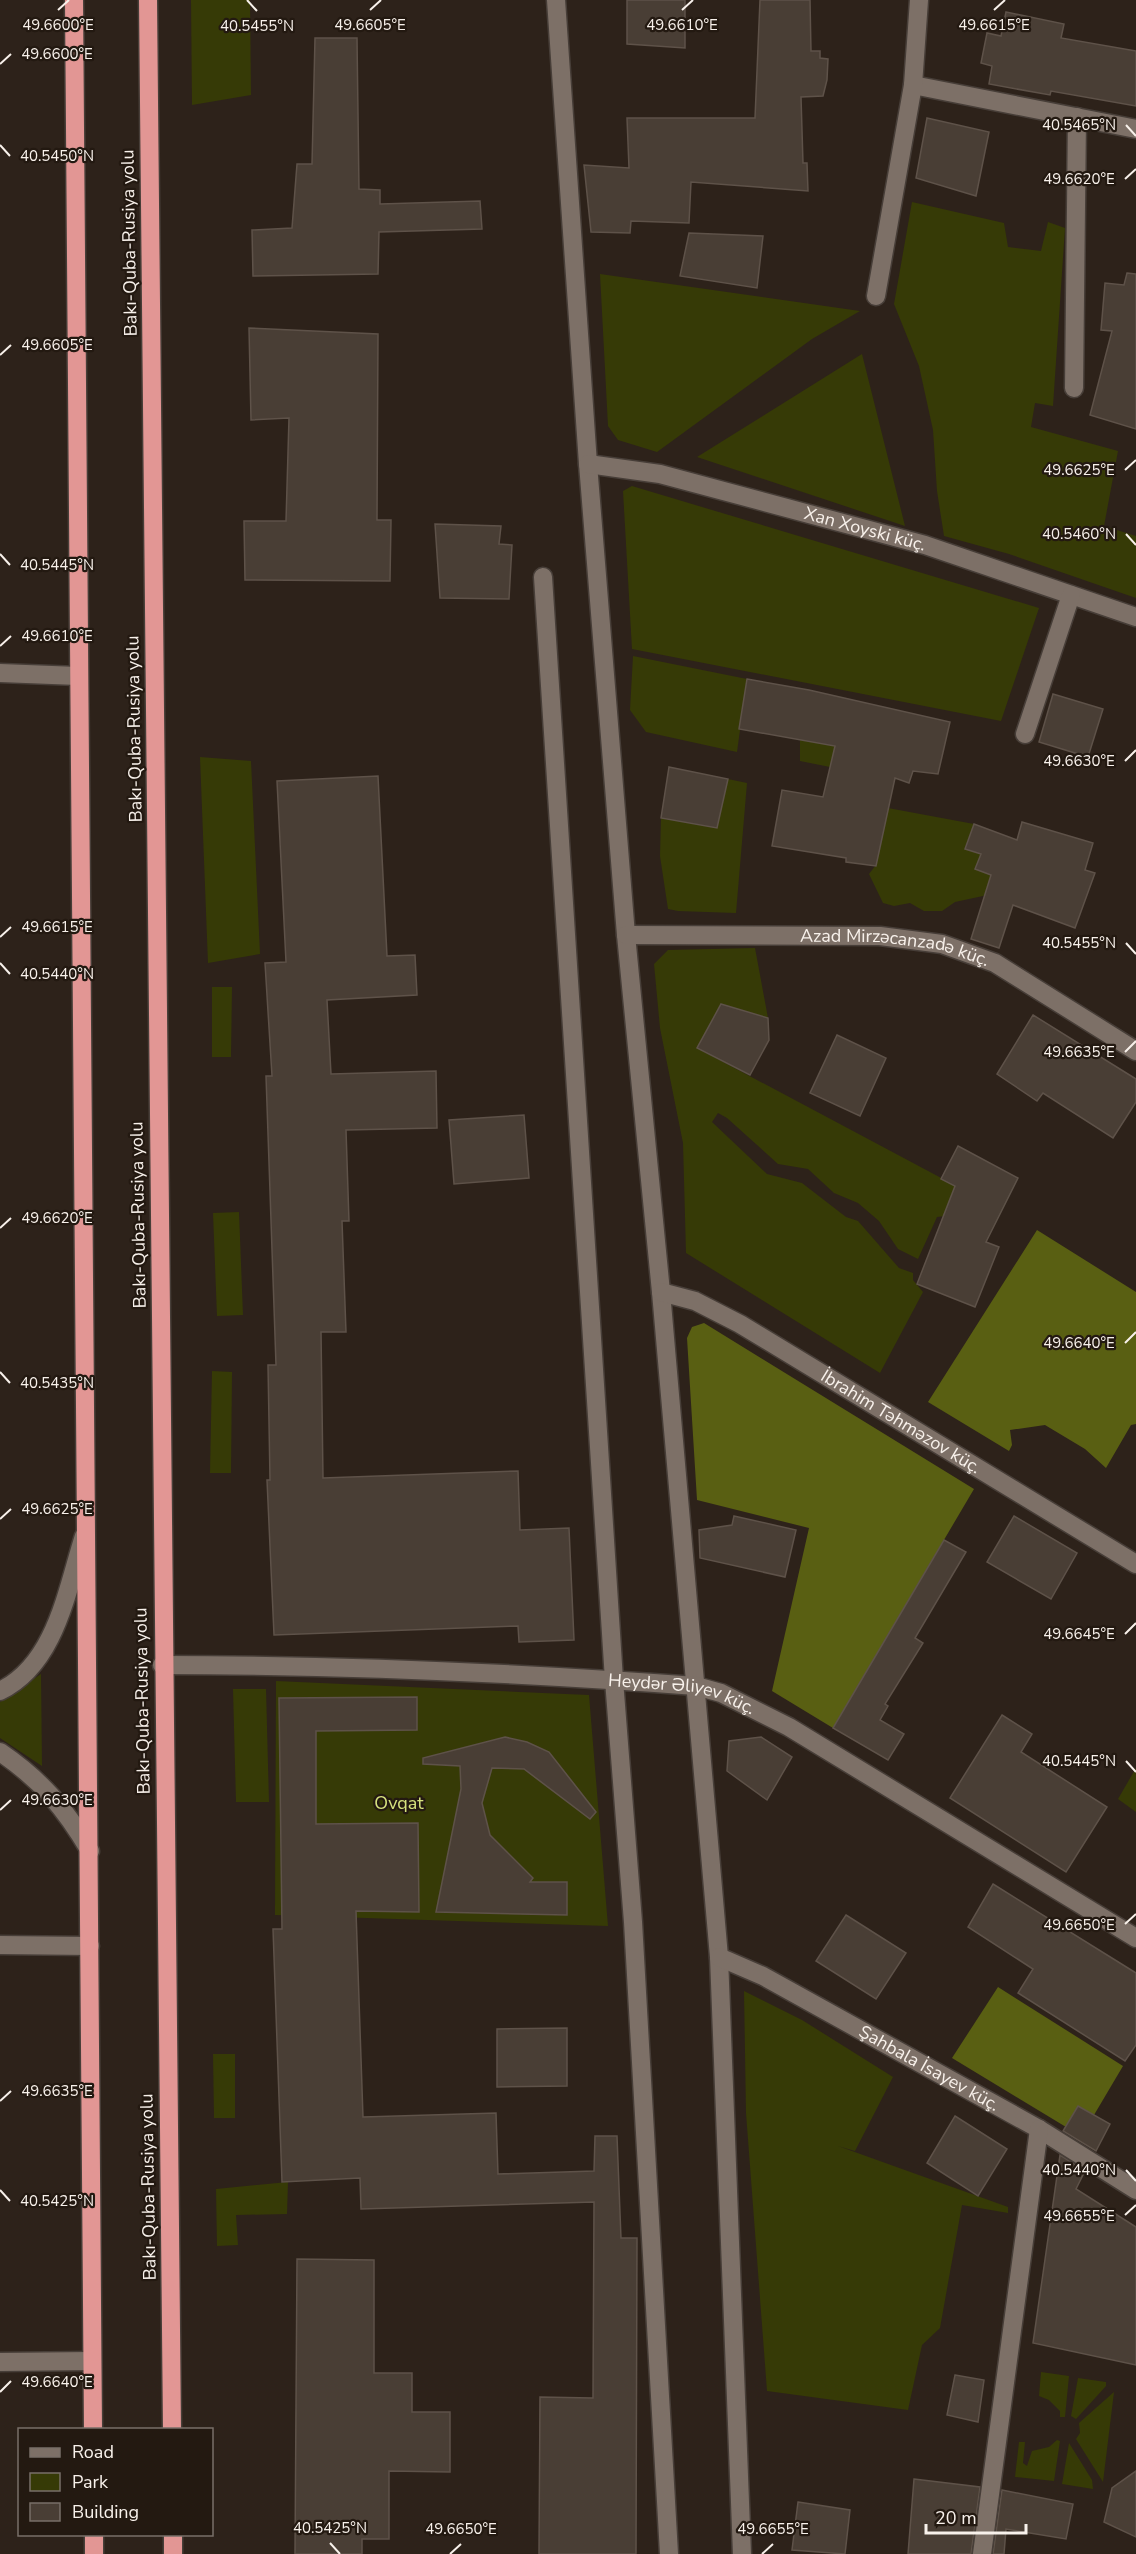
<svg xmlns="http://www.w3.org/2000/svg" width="1136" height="2554" font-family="'Nunito Sans',sans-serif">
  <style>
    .green { fill: #363a06 }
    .forest { fill: #595f12 }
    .building { fill: #493e35; stroke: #5e5249; stroke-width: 1.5 }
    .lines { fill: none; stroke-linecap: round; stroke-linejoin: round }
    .minor-casing { stroke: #473e38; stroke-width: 21 }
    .highway-casing { stroke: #473e38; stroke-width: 21 }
    .minor { stroke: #7d7067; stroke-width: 18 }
    .highway { stroke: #e29694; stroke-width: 18 }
    .ticks { fill: none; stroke: #f8f1eb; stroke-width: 2 }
    .labels { text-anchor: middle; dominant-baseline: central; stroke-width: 4.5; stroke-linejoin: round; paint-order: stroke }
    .street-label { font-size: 18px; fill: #f8f1eb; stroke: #231911 }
    .park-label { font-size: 18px; fill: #d7e37e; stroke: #231911 }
    .ticks-label { font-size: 15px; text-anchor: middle; fill: #f8f1eb; stroke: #231911; stroke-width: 4.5; stroke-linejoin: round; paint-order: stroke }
  </style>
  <rect width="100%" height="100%" fill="#2d221a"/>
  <!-- green -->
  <g class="green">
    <path d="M 191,0 L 250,0 L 251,95 L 192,105 Z"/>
    <path d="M 912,202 L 1004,223 L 1008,247 L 1041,251 L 1048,222 L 1065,228 L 1053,406 L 1035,403 L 1031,427 L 1118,451 L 1104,526 L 1136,536 L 1136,598 L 1009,554 L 944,536 L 937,491 L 933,430 L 919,366 L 894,304 Z"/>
    <path d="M 600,274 L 860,311 L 812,339 L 657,452 L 618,440 L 608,426 Z"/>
    <path d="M 862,354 L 905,526 L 697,457 Z"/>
    <path d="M 632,486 L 1039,608 L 1001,721 L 632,649 L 623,491 Z"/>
    <path d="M 633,656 L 747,679 L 737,752 L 646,732 L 630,710 Z"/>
    <path d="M 809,690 L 846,700 L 830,767 L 800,761 L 800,740 Z"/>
    <path d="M 200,757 L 251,761 L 260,954 L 208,963 Z"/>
    <path d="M 728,779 L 747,783 L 736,913 L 678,911 L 668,909 L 660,856 L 661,818 L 717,828 Z"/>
    <path d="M 888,808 L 974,824 L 965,848 L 981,854 L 975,869 L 1003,880 L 1000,888 L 983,896 L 955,902 L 942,911 L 924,911 L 910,903 L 894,906 L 883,903 L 869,874 L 876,865 Z"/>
    <path d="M 755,948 L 768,1018 L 721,1004 L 697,1048 L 960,1188 L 945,1216 L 937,1217 L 918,1259 L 898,1249 L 879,1221 L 858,1203 L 834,1193 L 808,1169 L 778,1164 L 727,1118 L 718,1113 L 712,1122 L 767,1174 L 802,1183 L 846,1217 L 858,1221 L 899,1268 L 913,1273 L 913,1280 L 923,1292 L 880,1373 L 686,1253 L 683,1143 L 660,1028 L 654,964 L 668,950 Z"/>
    <path d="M 212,987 L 232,987 L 231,1057 L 212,1057 Z"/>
    <path d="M 239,1212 L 243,1315 L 217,1316 L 213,1213 Z"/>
    <path d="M 212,1371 L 232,1372 L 231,1473 L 210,1473 Z"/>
    <path d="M 41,1674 L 42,1766 L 0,1738 L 0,1702 Z"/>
    <path d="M 276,1681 L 589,1695 L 608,1926 L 275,1915 Z"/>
    <path d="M 233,1689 L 266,1689 L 269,1802 L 236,1802 Z"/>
    <path d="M 1136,1768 L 1136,1812 L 1118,1799 Z"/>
    <path d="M 744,1991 L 802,2020 L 893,2077 L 855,2151 L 838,2146 L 1008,2207 L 1008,2213 L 962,2205 L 940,2328 L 922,2345 L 908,2410 L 767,2391 L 746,2113 Z"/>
    <path d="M 213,2054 L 235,2054 L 235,2118 L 214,2118 Z"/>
    <path d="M 288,2182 L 287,2214 L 236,2215 L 238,2245 L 217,2246 L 216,2189 Z"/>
    <path d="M 1041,2372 L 1069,2376 L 1065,2417 L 1060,2417 L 1060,2411 L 1049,2400 L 1039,2396 Z"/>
    <path d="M 1078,2378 L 1106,2382 L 1106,2386 L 1076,2419 L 1071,2416 Z"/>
    <path d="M 1114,2392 L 1103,2482 L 1076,2439 L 1080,2433 L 1079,2423 Z"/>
    <path d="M 1057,2440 L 1060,2441 L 1054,2481 L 1015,2477 L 1019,2442 L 1025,2442 L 1023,2463 L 1027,2466 L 1032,2451 L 1049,2447 Z"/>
    <path d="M 1069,2443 L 1092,2480 L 1093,2489 L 1062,2484 Z"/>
  </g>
  <!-- forest -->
  <g class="forest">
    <path d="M 1037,1230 L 1136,1292 L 1136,1424 L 1131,1425 L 1106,1468 L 1085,1449 L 1045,1425 L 1010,1430 L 1012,1445 L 1009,1451 L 928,1402 Z"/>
    <path d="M 704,1323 L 974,1489 L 833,1728 L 772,1691 L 809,1528 L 697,1500 L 687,1338 L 692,1327 Z"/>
    <path d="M 998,1987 L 1123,2066 L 1094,2115 L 1078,2106 L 1066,2127 L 952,2058 Z"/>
  </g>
  <!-- building -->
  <g class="building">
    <path d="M 627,0 L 685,0 L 685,48 L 627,44 Z"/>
    <path d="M 760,0 L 810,0 L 811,51 L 820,51 L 820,58 L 828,59 L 827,80 L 823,96 L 801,97 L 803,163 L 807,163 L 808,191 L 691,182 L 689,223 L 631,221 L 630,233 L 591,232 L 584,165 L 629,168 L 627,118 L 755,118 Z"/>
    <path d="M 1006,12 L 1064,24 L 1061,38 L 1136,51 L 1136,106 L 1051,91 L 1050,95 L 989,84 L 992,66 L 981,63 L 987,33 L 1001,36 Z"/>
    <path d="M 315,38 L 357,38 L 359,189 L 380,190 L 380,204 L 480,201 L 482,229 L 379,232 L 378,274 L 253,276 L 252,230 L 292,228 L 297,164 L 312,164 Z"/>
    <path d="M 927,118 L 989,132 L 976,196 L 916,178 Z"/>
    <path d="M 689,233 L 763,236 L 757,288 L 680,276 Z"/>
    <path d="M 1127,273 L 1136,274 L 1136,429 L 1090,415 L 1112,331 L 1101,330 L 1105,283 L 1124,285 Z"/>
    <path d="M 249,328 L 378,334 L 377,520 L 391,520 L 390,581 L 245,580 L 244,521 L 286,521 L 289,418 L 251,420 Z"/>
    <path d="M 435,524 L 501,526 L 499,544 L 512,545 L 509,599 L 440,598 Z"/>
    <path d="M 747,679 L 809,690 L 950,722 L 938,774 L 913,771 L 909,783 L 895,778 L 876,866 L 846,862 L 846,858 L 772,846 L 782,790 L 823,797 L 835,746 L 739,729 Z"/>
    <path d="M 1053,694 L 1103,709 L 1088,757 L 1039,742 Z"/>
    <path d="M 669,767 L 728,779 L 717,828 L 661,818 Z"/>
    <path d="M 378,776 L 387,956 L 415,955 L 417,995 L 327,1000 L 331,1074 L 436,1071 L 437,1128 L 346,1130 L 349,1221 L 342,1221 L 346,1332 L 321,1332 L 323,1478 L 518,1471 L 520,1530 L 569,1528 L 574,1640 L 519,1642 L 518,1626 L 274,1635 L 267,1480 L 270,1480 L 268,1365 L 276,1365 L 266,1076 L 272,1076 L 265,963 L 286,962 L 277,781 Z"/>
    <path d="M 1022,822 L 1093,843 L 1085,870 L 1095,873 L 1075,928 L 1013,905 L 999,948 L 971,939 L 991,875 L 975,869 L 981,854 L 965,849 L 974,824 L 1017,840 Z"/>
    <path d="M 721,1004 L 768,1018 L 769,1040 L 750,1075 L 697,1048 Z"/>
    <path d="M 1033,1015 L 1136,1079 L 1136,1102 L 1113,1138 L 1043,1093 L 1037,1101 L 997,1074 Z"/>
    <path d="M 837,1035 L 886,1058 L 860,1116 L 810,1093 Z"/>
    <path d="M 524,1115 L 529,1178 L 454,1184 L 449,1120 Z"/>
    <path d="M 958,1146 L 1018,1178 L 986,1242 L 999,1247 L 975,1307 L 917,1284 L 955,1186 L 941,1179 Z"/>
    <path d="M 734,1516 L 796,1530 L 785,1577 L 700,1558 L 699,1530 L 732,1525 Z"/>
    <path d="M 1014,1516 L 1077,1553 L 1051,1599 L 987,1562 Z"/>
    <path d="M 944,1540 L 966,1552 L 915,1638 L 923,1643 L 885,1704 L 888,1706 L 880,1720 L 904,1734 L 888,1760 L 833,1728 Z"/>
    <path d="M 417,1697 L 417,1730 L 316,1731 L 316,1824 L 418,1823 L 419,1912 L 356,1911 L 363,2117 L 496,2113 L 498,2174 L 594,2171 L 595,2136 L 617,2136 L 621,2238 L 637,2238 L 636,2554 L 539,2554 L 540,2397 L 593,2398 L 594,2202 L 361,2209 L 360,2178 L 282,2182 L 273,1929 L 282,1929 L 279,1698 Z"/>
    <path d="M 1002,1715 L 1032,1734 L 1021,1752 L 1107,1807 L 1066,1872 L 950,1798 Z"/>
    <path d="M 505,1737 L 527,1742 L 549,1752 L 596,1812 L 590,1819 L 524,1769 L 492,1768 L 482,1803 L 490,1835 L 533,1878 L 530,1882 L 567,1882 L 567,1915 L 436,1912 L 461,1789 L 460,1766 L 423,1764 L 423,1758 Z"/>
    <path d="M 761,1737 L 792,1757 L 767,1800 L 727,1771 L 729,1741 Z"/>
    <path d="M 993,1884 L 1136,1973 L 1136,2045 L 1125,2061 L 1018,1993 L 1033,1969 L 968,1927 Z"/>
    <path d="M 846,1915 L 906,1953 L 876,1999 L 816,1961 Z"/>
    <path d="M 567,2028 L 567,2086 L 497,2087 L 497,2029 Z"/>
    <path d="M 1078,2106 L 1110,2124 L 1096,2151 L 1063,2131 Z"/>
    <path d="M 955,2116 L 1007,2149 L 978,2196 L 927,2163 Z"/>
    <path d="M 1060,2155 L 1085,2171 L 1076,2189 L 1136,2227 L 1136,2365 L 1033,2343 Z"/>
    <path d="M 297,2259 L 374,2260 L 374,2373 L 412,2373 L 412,2412 L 450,2412 L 450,2472 L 389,2471 L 389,2539 L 362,2539 L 362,2554 L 295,2554 Z"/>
    <path d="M 955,2375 L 984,2380 L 978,2422 L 947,2415 Z"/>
    <path d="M 1136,2471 L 1136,2537 L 1104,2522 L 1112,2488 Z"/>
    <path d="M 914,2479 L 980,2487 L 971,2554 L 908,2554 Z"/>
    <path d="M 1002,2490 L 1073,2504 L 1066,2539 L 1006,2529 L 1004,2554 L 993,2554 Z"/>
    <path d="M 798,2502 L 850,2510 L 845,2554 L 792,2550 Z"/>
  </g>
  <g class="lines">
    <!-- minor casing -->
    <g class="minor-casing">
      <g id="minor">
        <path d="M 556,0 L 588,464 L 626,935 L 661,1292 L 719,1957 L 742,2554"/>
        <path d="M 913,85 L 1136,129"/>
        <path d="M 876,296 L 913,85 L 919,0"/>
        <path d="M 1074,388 L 1077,117"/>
        <path id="s1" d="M 588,464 L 660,474 L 925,545 L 1136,617"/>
        <path d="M 543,577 L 614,1680 L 633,1922 L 669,2554"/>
        <path d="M 0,673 L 78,676"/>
        <path d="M 1025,734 L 1071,595"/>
        <path id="s2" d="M 626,935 L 880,936 L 942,944 L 995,963 L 1136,1051"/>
        <path id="s3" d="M 661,1292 L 695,1301 L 740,1324 L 1136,1564"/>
        <path id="s4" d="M 162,1665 C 340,1665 519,1673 696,1686 L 721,1693 L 789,1727 L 1136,1938"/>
        <path d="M 0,1691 C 56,1664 67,1589 84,1536"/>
        <path d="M 0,1752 C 41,1780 65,1808 90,1851"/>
        <path d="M 0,1945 L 90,1946"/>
        <path id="s5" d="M 719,1957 L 763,1976 L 1039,2129 L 1136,2190"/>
        <path d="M 0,2362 L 92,2361"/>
        <path d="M 982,2554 L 1039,2129"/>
      </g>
    </g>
    <!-- highway casing -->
    <g class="highway-casing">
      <g id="highway">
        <path d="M 74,0 L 93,2430"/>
        <path d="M 148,0 L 172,2430"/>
        <path d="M 94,2534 L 94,2554"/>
        <path d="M 173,2534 L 173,2554"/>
      </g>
    </g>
    <!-- minor -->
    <use href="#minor" class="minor"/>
    <!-- highway -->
    <use href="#highway" class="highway"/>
  </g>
  <!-- ticks -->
  <path class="ticks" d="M 247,0 L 257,11M 58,10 L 69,0M 370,10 L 381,0M 682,10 L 693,0M 994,10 L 1005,0M 0,64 L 11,54M 1126,125 L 1136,136M 0,145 L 10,156M 1125,179 L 1136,169M 0,355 L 11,345M 1125,470 L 1136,460M 1126,534 L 1136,545M 0,554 L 10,565M 0,646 L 11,636M 1125,761 L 1136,750M 0,937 L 11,927M 1126,943 L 1136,954M 0,963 L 10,974M 1125,1052 L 1136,1041M 0,1228 L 11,1218M 1125,1343 L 1136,1332M 0,1372 L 10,1383M 0,1519 L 11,1509M 1125,1634 L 1136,1623M 1126,1761 L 1136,1772M 0,1810 L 11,1800M 1125,1924 L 1136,1914M 0,2101 L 11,2091M 1126,2170 L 1136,2181M 0,2190 L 10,2201M 1125,2215 L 1136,2205M 0,2392 L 11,2381M 330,2543 L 340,2554M 450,2554 L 461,2544M 762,2554 L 773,2544"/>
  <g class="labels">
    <!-- street labels -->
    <g class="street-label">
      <text transform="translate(129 243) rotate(-91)">Bakı-Quba-Rusiya yolu</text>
      <text stroke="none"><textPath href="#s1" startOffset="285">Xan Xoyski küç.</textPath></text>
      <text transform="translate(134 729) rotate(-91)">Bakı-Quba-Rusiya yolu</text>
      <text stroke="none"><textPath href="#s2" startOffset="270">Azad Mirzəcanzadə küç.</textPath></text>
      <text transform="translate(138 1215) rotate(-91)">Bakı-Quba-Rusiya yolu</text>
      <text stroke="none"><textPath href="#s3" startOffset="274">İbrahim Təhməzov küç.</textPath></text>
      <text stroke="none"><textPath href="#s4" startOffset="522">Heydər Əliyev küç.</textPath></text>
      <text transform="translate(142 1701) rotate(-91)">Bakı-Quba-Rusiya yolu</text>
      <text stroke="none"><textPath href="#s5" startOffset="238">Şahbala İsayev küç.</textPath></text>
      <text transform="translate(148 2187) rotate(-91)">Bakı-Quba-Rusiya yolu</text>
    </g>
    <!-- park labels -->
    <g class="park-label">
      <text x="399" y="1803">Ovqat</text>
    </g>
  </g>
  <g class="ticks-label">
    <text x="58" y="30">49.6600°E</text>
    <text x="370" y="30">49.6605°E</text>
    <text x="682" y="30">49.6610°E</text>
    <text x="994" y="30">49.6615°E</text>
    <text x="257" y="31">40.5455°N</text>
    <text x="57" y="59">49.6600°E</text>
    <text x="1079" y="130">40.5465°N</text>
    <text x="57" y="161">40.5450°N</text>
    <text x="1079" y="184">49.6620°E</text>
    <text x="57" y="350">49.6605°E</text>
    <text x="1079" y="475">49.6625°E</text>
    <text x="1079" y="539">40.5460°N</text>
    <text x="57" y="570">40.5445°N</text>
    <text x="57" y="641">49.6610°E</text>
    <text x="1079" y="766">49.6630°E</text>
    <text x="57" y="932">49.6615°E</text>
    <text x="1079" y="948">40.5455°N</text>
    <text x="57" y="979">40.5440°N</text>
    <text x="1079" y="1057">49.6635°E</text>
    <text x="57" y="1223">49.6620°E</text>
    <text x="1079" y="1348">49.6640°E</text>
    <text x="57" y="1388">40.5435°N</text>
    <text x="57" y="1514">49.6625°E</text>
    <text x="1079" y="1639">49.6645°E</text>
    <text x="1079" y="1766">40.5445°N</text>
    <text x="57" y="1805">49.6630°E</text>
    <text x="1079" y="1930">49.6650°E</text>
    <text x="57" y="2096">49.6635°E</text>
    <text x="1079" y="2175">40.5440°N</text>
    <text x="57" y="2206">40.5425°N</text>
    <text x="1079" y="2221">49.6655°E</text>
    <text x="57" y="2387">49.6640°E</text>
    <text x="330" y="2533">40.5425°N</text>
    <text x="461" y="2534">49.6650°E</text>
    <text x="773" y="2534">49.6655°E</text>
  </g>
  <!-- legend -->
  <rect x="18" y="2428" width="195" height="108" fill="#231911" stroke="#786f68" stroke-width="1.5"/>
  <rect x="30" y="2448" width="30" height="9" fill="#7d7067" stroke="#786f68" stroke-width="1.5"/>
  <text x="72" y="2458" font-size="18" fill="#f8f1eb">Road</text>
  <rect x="30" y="2473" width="30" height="18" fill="#363a06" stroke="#786f68" stroke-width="1.5"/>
  <text x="72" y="2488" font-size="18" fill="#f8f1eb">Park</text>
  <rect x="30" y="2503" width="30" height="18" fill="#493e35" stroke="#786f68" stroke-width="1.5"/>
  <text x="72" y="2518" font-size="18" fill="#f8f1eb">Building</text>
  <!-- scale -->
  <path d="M926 2524v9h100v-9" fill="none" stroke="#f8f1eb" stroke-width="3"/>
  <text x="935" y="2524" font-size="18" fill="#f8f1eb" stroke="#231911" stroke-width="4.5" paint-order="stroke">20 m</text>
</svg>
